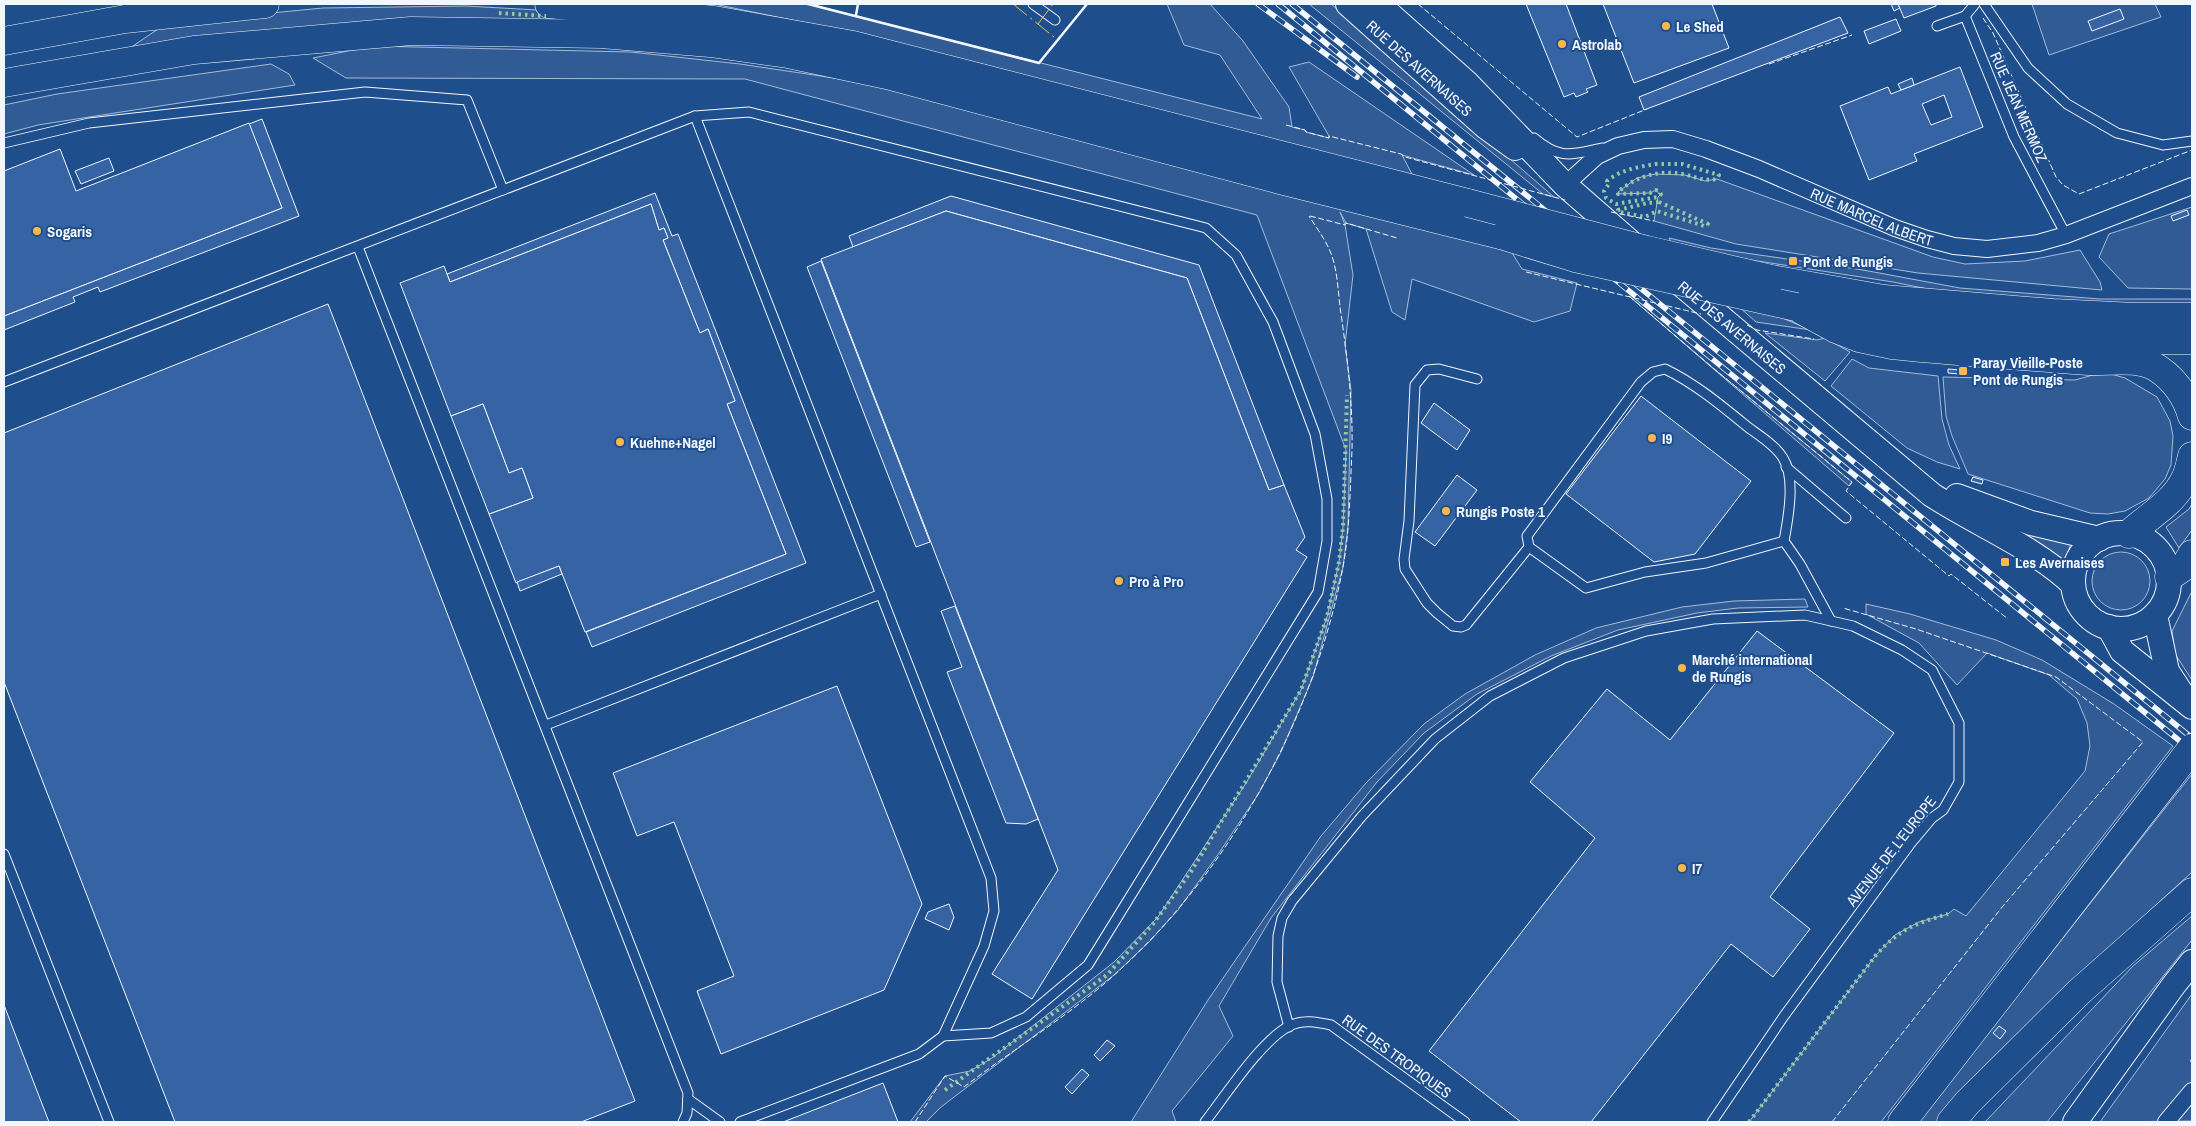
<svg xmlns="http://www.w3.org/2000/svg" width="2196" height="1126" font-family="'Archivo Narrow',sans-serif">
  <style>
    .built { fill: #305b95; stroke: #a8bbd7 }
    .building { fill: #3563a3; stroke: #f2f6ff; fill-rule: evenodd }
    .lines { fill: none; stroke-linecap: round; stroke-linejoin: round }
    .lane-casing { stroke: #f2f6ff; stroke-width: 11 }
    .street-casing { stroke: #f2f6ff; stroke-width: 18 }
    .secondary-casing { stroke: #f2f6ff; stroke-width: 26 }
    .highway-casing { stroke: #f2f6ff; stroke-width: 29 }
    .lane { stroke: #1f4e8c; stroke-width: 9 }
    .street { stroke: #1f4e8c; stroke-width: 16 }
    .secondary { stroke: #1f4e8c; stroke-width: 24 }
    .highway { stroke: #1f4e8c; stroke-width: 28 }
    .rail-casing { stroke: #f2f6ff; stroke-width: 5.5 }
    .rail { stroke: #1f4e8c; stroke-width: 4; stroke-dasharray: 11; stroke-linecap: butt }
    .highway-bridge-casing { stroke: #f2f6ff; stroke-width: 29; stroke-linecap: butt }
    .highway-bridge { stroke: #1f4e8c; stroke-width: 28 }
    .hedge { stroke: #97c8a6; stroke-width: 4; stroke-dasharray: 2.5 4; stroke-linecap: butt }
    .fence { stroke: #f2f6ff; stroke-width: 1; stroke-dasharray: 6 2.5; stroke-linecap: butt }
    .wall { stroke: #f2f6ff; stroke-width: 2.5 }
    .power { stroke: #ffb74d; stroke-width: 1; stroke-dasharray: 18 4 2.5 4; stroke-linecap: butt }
    .poi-dot { fill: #ffb74d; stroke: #1f4e8c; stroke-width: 2 }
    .labels { text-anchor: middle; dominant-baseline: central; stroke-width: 4; stroke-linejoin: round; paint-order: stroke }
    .poi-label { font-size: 15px; font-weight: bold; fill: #f2f6ff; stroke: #1f4e8c; text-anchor: start }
    .street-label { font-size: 15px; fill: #f2f6ff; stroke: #1f4e8c }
  </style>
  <rect width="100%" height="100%" fill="#1f4e8c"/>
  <!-- built -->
  <g class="built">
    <path d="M 714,4 L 808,4 L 1262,119 L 1220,55 L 1184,45 L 1167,4 L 1210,4 L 1243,41 L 1289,107 L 1292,127 L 1305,130 L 1306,132 L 1329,138 L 1329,136 L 1289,67 L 1309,62 L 1474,175 L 1402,155 L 1413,176 L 816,25 Z"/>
    <path d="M 1309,4 L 1331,4 L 1554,197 L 1543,194 Z"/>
    <path d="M 2032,4 L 2155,4 L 2161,17 L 2049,55 Z"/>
    <path d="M 466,6 L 555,11 L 691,29 L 127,50 L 167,23 L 323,8 Z"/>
    <path d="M 373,46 L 631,52 L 740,64 L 881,85 L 1509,248 L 1522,269 L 1577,283 L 1570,311 L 1534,322 L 1412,279 L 1405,320 L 1392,312 L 1366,229 L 1346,223 L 1340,212 L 1345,225 L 1353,275 L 1345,345 L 1351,390 L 1348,527 L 1343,567 L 1313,677 L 1281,752 L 1259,793 L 1217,856 L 1178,910 L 1150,941 L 1114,975 L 941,1107 L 926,1122 L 910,1122 L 945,1076 L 970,1071 L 992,1058 L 1114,962 L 1158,917 L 1246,783 L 1301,690 L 1327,617 L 1339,562 L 1343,527 L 1346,450 L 1257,215 L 745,79 L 346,78 L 313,58 Z"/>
    <path d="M 271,64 L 289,74 L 295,85 L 38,125 L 4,134 L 4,105 L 57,94 Z"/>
    <path d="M 1655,174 L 1685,175 L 1705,181 L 1717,179 L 1933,257 L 1965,264 L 2025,261 L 2080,250 L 2100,282 L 2102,290 L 1918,273 L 1736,244 L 1654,221 L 1658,197 L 1660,195 L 1656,190 L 1650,193 L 1618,194 L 1618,192 L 1637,178 Z"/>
    <path d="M 2192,207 L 2192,289 L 2128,288 L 2099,257 L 2109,234 Z"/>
    <path d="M 1669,238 L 1711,248 L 1863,270 L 1960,288 L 2100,299 L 2192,299 L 2192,307 L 1963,296 L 1893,282 L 1674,248 Z"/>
    <path d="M 1629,296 L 1713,368 L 1852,482 L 1849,486 Z"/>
    <path d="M 1738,306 L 1770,313 L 1811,330 L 1756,322 Z"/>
    <path d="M 1765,333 L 1817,340 L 1825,338 L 1850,352 L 1825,381 Z"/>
    <path d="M 1852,359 L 1869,368 L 1938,376 L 1942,419 L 1949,445 L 1960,469 L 1937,462 L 1907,448 L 1831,386 Z"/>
    <path d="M 2111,374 L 2125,378 L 2157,397 L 2170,421 L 2173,436 L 2171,465 L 2165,479 L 2149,498 L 2125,511 L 2108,514 L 2090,513 L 1968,474 L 1952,436 L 1946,416 L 1943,377 L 2075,380 L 2093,375 Z"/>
    <path d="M 2192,504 L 2192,530 L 2179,548 L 2166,527 L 2189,509 Z"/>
    <path d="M 2012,526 L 2073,539 L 2064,561 Z"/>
    <circle cx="2121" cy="581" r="29"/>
    <path d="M 2192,591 L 2192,680 L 2175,654 L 2172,631 Z"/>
    <path d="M 1805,599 L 1808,607 L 1738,608 L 1697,613 L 1618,630 L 1551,656 L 1477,694 L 1424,733 L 1377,782 L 1271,918 L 1219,1006 L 1233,1036 L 1172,1111 L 1176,1122 L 1131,1122 L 1208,1000 L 1321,836 L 1366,783 L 1424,724 L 1465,694 L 1501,674 L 1535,655 L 1596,628 L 1682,607 L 1734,601 Z"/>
    <path d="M 1866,604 L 1910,614 L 1996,640 L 2042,660 L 2114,704 L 2173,746 L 1881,1122 L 1749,1122 L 1876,955 L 1895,935 L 1919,922 L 1948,914 L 1954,909 L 1966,916 L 2085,771 L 2090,746 L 2087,723 L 2077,699 L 2049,675 L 1987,653 L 1957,685 L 1919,643 L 1866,614 Z"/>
    <path d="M 2192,774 L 2192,872 L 2063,990 L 1937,1122 L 1918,1122 Z"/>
    <path d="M 2192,916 L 2192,940 L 2047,1122 L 1985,1122 L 2133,966 Z"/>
    <path d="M 2192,994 L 2192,1058 L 2190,1061 L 2192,1063 L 2192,1121 L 2100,1122 Z"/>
  </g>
  <!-- building -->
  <g class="building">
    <path d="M 1526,4 L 1566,4 L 1597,85 L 1586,89 L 1588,92 L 1576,97 L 1574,93 L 1564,97 Z"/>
    <path d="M 1603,4 L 1712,4 L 1729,48 L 1634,83 Z"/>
    <path d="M 1891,4 L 1898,4 L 1900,8 L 1894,11 Z"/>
    <path d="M 1898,4 L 1936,4 L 1936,6 L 1904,18 Z"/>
    <path d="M 2120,9 L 2124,19 L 2092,31 L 2088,21 Z"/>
    <path d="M 1840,17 L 1848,33 L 1644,110 L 1639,97 Z"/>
    <path d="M 1896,19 L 1901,31 L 1869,44 L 1864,31 Z"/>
    <path d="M 1960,67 L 1983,127 L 1914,154 L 1917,161 L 1869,180 L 1840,106 L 1888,87 L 1891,94 ZM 1944,95 L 1952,117 L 1931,125 L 1922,104 Z"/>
    <path d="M 1912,78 L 1914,85 L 1901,90 L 1898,84 Z"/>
    <path d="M 262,119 L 299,216 L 100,292 L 98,287 L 73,297 L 75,302 L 4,330 L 4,316 L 282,208 L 249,124 Z"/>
    <path d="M 249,123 L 282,208 L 4,316 L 4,171 L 60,149 L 76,191 Z"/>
    <path d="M 109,158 L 114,171 L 81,184 L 75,171 Z"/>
    <path d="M 655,193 L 672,236 L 678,234 L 806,563 L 592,647 L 586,632 L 786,554 L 727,404 L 735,401 L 708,329 L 700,333 L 663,240 L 668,238 L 664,228 L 659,230 L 651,204 L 450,282 L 447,274 Z"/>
    <path d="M 951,196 L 1199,265 L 1284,485 L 1269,490 L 1187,278 L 946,211 L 853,247 L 849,236 Z"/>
    <path d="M 651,204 L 659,230 L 664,228 L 668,238 L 663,240 L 700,333 L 708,329 L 735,401 L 727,404 L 786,554 L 585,632 L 559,566 L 516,583 L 489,514 L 533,498 L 522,468 L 509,473 L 483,404 L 451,416 L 400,283 L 444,266 L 450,282 Z"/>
    <path d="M 2187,210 L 2189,215 L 2173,221 L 2171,216 Z"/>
    <path d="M 946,211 L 1187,278 L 1269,490 L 1284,485 L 1305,537 L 1296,550 L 1307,557 L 1032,999 L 992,974 L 1058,870 L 821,259 Z"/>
    <path d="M 821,261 L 930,542 L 916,547 L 807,267 Z"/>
    <path d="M 328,304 L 635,1101 L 581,1122 L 175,1122 L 4,682 L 4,433 Z"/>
    <path d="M 1948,369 L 1960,370 L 1959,374 L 1948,373 Z"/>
    <path d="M 1641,396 L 1751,481 L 1695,554 L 1654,562 L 1566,494 Z"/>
    <path d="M 1434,403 L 1470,430 L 1457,450 L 1421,423 Z"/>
    <path d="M 483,404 L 509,473 L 522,468 L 533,498 L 489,514 L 451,416 Z"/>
    <path d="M 1457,475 L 1477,490 L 1435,546 L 1415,532 Z"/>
    <path d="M 1973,477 L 1983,480 L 1982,484 L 1971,481 Z"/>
    <path d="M 2002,556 L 2011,563 L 2008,566 L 2000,559 Z"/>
    <path d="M 559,566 L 562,574 L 520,591 L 517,582 Z"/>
    <path d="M 955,606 L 1038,819 L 1026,824 L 1006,823 L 947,672 L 962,667 L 941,611 Z"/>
    <path d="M 1757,631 L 1894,733 L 1770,897 L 1810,929 L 1773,977 L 1731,944 L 1591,1122 L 1521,1122 L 1429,1051 L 1595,838 L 1530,782 L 1607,689 L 1670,740 Z"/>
    <path d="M 837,686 L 922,904 L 884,990 L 721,1054 L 697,991 L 734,976 L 674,822 L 637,836 L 613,773 Z"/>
    <path d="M 949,904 L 954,917 L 949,930 L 925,919 L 928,912 Z"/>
    <path d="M 4,1005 L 22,1052 L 49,1122 L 4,1122 Z"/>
    <path d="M 1999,1026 L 2006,1031 L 2000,1039 L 1993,1033 Z"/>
    <path d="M 1107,1040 L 1115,1046 L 1100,1061 L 1094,1055 Z"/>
    <path d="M 1082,1069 L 1089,1075 L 1072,1094 L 1065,1087 Z"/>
    <path d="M 883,1083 L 898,1122 L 783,1122 Z"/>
  </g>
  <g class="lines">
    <!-- lane casing -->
    <g class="lane-casing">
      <g id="lane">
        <path d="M 1033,4 L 1055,20"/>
        <path d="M 1984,4 L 2028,68 L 2067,104 L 2117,133 L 2163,145 L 2192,141"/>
        <path d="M 1965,16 L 1975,4"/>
        <path d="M 1937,26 L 1965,16 L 2014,137 L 2066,235"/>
        <path d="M 695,116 L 991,878 L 994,911 L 984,946 L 943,1036 L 919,1054 L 740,1122"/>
        <path d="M 1534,138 C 1561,161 1572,154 1603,148"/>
        <path d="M 4,143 L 89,123 L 365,92 L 467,100 L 503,190"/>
        <path d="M 358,247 L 688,1093 L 687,1113 L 683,1122"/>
        <path d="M 1477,379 L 1439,369 L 1427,370 L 1415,385 L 1409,521 L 1404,559 L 1405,569 L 1427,603 L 1437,613 L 1453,626 L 1461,627 L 1466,625 L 1529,547"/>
        <path d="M 4,382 L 695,116 L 749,112 L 1206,228 L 1236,255 L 1273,322 L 1315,434 L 1327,499 L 1327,541 L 1318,592 L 1088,965 L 1026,1017 L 991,1033 L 943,1036"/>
        <path d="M 1786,467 L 1846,518"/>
        <path d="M 1784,541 L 1706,563 L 1645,572 L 1586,588 L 1529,547 L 1527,536 L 1641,382 L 1653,372 L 1665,369 C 1696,384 1722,406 1749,428 C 1760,436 1776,446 1783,458 C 1796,478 1788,519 1784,541 L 1800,564 L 1831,621"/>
        <path d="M 546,725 L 881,594"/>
        <path d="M 4,854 L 109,1122"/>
        <path d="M 1289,1027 L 1277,982 L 1278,936 L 1282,918 L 1292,901 L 1362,816 L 1435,739 L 1490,696 L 1564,658 L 1646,631 L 1713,619 L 1805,615 L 1853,626 L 1902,650 L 1932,670 L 1959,723 L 1959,782 L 1943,810 L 1932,818 L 1911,843 L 1784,1016 L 1712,1122"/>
        <path d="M 688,1099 L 720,1122"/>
        <path d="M 1205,1122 C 1226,1095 1260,1042 1289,1026 C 1303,1019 1317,1022 1331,1025 L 1465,1122"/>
      </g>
    </g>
    <!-- street casing -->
    <g class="street-casing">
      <g id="street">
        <path id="s1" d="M 1565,185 L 1597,156 L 1618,146 L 1644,140 L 1673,139 L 1706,149 L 1759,169 L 1895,228 L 1927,239 L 1954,246 L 1987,249 L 2038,243 L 2066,235 L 2192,186"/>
        <path d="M 2166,1122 L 2192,1091"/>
      </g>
    </g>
    <!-- secondary casing -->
    <g class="secondary-casing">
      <g id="secondary">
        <path id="s2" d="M 1348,4 L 1486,127 L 1515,148"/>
        <path d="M 1378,4 L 1467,83 L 1565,185 L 1636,247"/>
        <path id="s3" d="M 1675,279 L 1932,495 C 1980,526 2032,546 2073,584"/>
        <path d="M 1957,496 L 2031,523 L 2099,539"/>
        <circle cx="2121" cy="581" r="48"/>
        <path d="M 2155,615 L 2167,671 L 2182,694"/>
        <path d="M 2109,627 L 2122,651 L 2192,707"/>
        <path d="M 2075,1122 L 2173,986 L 2192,962"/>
      </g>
    </g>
    <!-- highway casing -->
    <g class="highway-casing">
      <g id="highway">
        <path d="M 549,4 L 714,20 L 853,45 L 1468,203"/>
        <path d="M 4,41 L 125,19 L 265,4"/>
        <path d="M 4,83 L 194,50 L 411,31 L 601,34 L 710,43 L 788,54 L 887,75 L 1280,180 L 1504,236"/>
        <path d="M 1771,279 L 1884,299 L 2053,313 L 2135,317 L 2192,317"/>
        <path d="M 1796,307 L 1836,329 L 1859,338 L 1892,345 C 1958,352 2024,356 2089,361 C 2111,362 2137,356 2157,368 C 2174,379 2186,396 2192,416"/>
        <path d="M 1822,311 C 1945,331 2068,342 2192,340"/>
        <path d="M 2129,534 C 2148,516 2173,504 2185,479 C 2189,472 2190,463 2192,456"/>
        <path d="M 2169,577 L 2185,566 L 2192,554"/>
        <path d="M 1902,1122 L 2169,778"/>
        <path d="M 1951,1122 L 1967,1103 L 2079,992 L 2192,892"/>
      </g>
    </g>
    <!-- lane -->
    <use href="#lane" class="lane"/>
    <!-- street -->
    <use href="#street" class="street"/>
    <!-- secondary -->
    <use href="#secondary" class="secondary"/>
    <!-- highway -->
    <use href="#highway" class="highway"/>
    <!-- rail casing -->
    <g class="rail-casing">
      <g id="rail">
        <path d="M 1258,4 L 1357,77"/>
        <path d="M 1278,4 L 2192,751"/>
        <path d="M 1292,4 L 2192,738"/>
      </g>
    </g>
    <!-- rail -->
    <use href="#rail" class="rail"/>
    <!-- highway-bridge casing -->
    <g class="highway-bridge-casing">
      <g id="highway-bridge">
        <path d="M 1468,203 L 1647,250 L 1771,279"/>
        <path d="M 1504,236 L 1575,258 L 1796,307"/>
        <path d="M 2169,778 L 2192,748"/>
      </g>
    </g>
    <!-- highway-bridge -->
    <use href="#highway-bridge" class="highway-bridge"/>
    <!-- hedge -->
    <g class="hedge">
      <path d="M 499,13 L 546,16"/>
      <path d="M 1655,164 L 1682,164 L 1719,175 L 1717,179 C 1705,181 1698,178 1687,175 C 1662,169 1637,175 1618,192 L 1618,194 L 1650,193 L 1656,190 L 1661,194 L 1658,197 L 1616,204 L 1606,198 L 1604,191 L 1609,184 L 1607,181 C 1620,170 1638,167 1655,164 Z"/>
      <path d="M 1659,202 L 1708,224 L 1704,226 L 1657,211 L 1645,217 L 1619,212 L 1618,210 L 1648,203 Z"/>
      <path d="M 945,1090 L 1107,975 L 1153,924 L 1192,870 L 1301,690 L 1327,617 L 1339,562 L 1343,527 L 1347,395"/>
      <path d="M 1749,1122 L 1876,955 C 1901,928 1914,924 1948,914"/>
    </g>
    <!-- fence -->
    <g class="fence">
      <path d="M 1418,4 L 1577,137 L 1647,109"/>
      <path d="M 1983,18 L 1993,33 L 2056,177 L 2063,185 L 2079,194 L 2192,150"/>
      <path d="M 1769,64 L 1852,35"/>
      <path d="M 1286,125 L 1305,130 L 1306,132 L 1329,138 L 1329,136 L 1401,154 L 1405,157 L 1565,200"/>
      <path d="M 1611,212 L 1654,221"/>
      <path d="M 1310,216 L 1345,225 L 1346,223 L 1397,238"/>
      <path d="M 1526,272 L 1701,314"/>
      <path d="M 1629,296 L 1713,368 L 1852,482 L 1846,491 L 1949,576 L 1951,574 L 2008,619"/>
      <path d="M 1747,325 L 1757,330 L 1814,339"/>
      <path d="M 915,1122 L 945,1076 L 964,1087 C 1012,1050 1067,1017 1112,977 C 1228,874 1314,719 1343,567 C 1350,529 1350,489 1352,450 C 1353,401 1347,355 1340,307 C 1338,289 1337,267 1330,251 C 1325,239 1316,227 1309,216"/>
      <path d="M 1832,1122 L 2003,906 L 2143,742 L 2056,677 L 1916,629 L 1843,608"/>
    </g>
    <!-- wall -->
    <g class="wall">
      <path d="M 808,4 L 1039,63 L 1087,4"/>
      <path d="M 856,15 L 858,4"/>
    </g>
    <!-- power -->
    <g class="power">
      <path d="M 1013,4 L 1054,37"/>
      <path d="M 1038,24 L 1053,4"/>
    </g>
  </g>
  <!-- markers -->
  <g class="poi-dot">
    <circle cx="1666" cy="26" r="5"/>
    <circle cx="1562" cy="44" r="5"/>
    <circle cx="37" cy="231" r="5"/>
    <rect x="1788" y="256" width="10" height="10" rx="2.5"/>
    <rect x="1958" y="366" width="10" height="10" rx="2.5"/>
    <circle cx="1652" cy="438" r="5"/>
    <circle cx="620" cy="442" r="5"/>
    <circle cx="1446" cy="511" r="5"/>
    <rect x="2000" y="557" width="10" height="10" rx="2.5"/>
    <circle cx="1119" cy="581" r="5"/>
    <circle cx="1682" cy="668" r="5"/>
    <circle cx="1682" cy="868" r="5"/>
  </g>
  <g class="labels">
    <!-- poi labels -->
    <g class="poi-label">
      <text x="1676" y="26">Le Shed</text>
      <text x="1572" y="44">Astrolab</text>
      <text x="47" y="231">Sogaris</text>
      <text x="1803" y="261">Pont de Rungis</text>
      <text x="1973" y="362">Paray Vieille-Poste<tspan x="1973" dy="17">Pont de Rungis</tspan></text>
      <text x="1662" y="438">I9</text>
      <text x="630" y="442">Kuehne+Nagel</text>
      <text x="1456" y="511">Rungis Poste 1</text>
      <text x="2015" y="562">Les Avernaises</text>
      <text x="1129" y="581">Pro à Pro</text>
      <text x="1692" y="659">Marché international<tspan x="1692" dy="17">de Rungis</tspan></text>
      <text x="1692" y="868">I7</text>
    </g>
    <!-- street labels -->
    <g class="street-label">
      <text stroke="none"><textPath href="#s2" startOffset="96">RUE DES AVERNAISES</textPath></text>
      <text transform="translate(2019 107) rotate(66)">RUE JEAN MERMOZ</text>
      <text stroke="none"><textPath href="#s1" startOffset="336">RUE MARCEL ALBERT</textPath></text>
      <text stroke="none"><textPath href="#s3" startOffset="75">RUE DES AVERNAISES</textPath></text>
      <text transform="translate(1891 851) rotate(-52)">AVENUE DE L'EUROPE</text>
      <text transform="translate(1397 1056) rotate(36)">RUE DES TROPIQUES</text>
    </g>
  </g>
  <!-- border -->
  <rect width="2196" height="1126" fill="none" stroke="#f2f6ff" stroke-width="10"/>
</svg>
